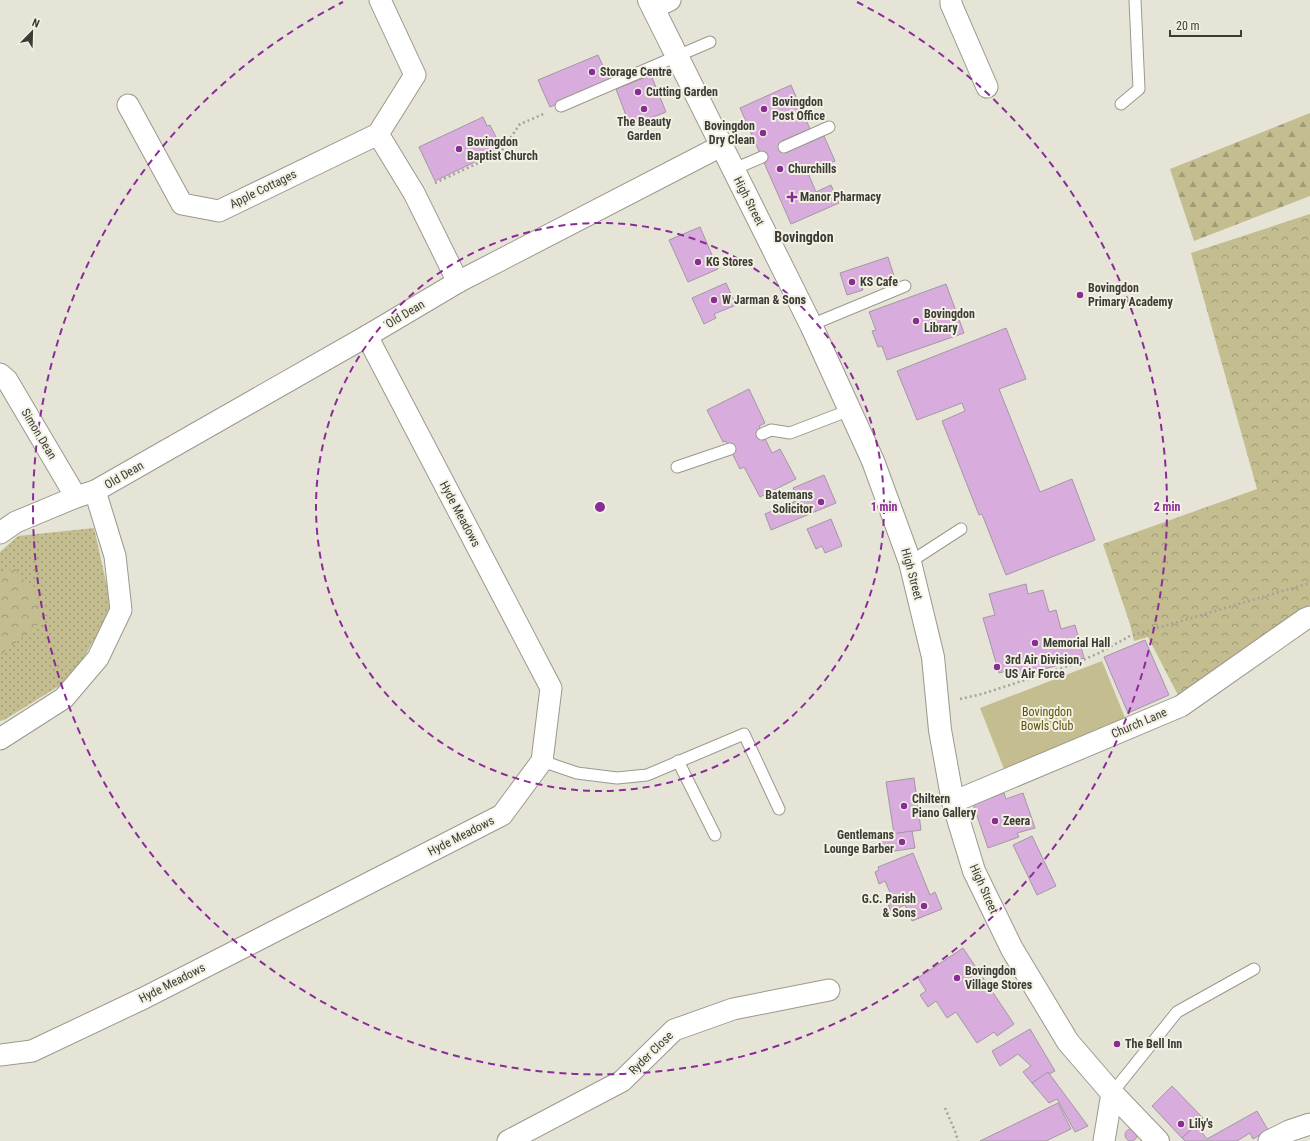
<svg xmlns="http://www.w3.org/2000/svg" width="1310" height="1141" font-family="'Roboto Condensed',sans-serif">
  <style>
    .grass { fill: url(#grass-dots) }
    .forest { fill: url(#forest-firs) }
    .park { fill: url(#park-crowns) }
    .pitch { fill: #c3bd90 }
    .building { fill: #d8addd; stroke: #a298a3 }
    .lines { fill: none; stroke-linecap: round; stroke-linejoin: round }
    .lane-casing { stroke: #9b998d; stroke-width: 13 }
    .street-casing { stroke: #9b998d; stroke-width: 23 }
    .secondary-casing { stroke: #9b998d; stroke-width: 24 }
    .path { stroke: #a5a499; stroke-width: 2.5; stroke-dasharray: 2 3; stroke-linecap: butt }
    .lane { stroke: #fff; stroke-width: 11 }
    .street { stroke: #fff; stroke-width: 21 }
    .secondary { stroke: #fff; stroke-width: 22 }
    .ring { fill: none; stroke: #8a2c96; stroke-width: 2; stroke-dasharray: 7 5 }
    .poi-dot { fill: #8a2c96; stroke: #f2f1e3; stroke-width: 1.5 }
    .labels { text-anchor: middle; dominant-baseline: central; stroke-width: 4; stroke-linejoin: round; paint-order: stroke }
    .poi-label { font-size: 12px; font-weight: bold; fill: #3c3b36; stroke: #f2f1e3; text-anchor: start }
    .street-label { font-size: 12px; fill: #3c3b36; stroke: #f2f1e3 }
    .park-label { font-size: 12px; fill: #5e5407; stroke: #f2f1e3 }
    .quarter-label { font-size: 14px; font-weight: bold; fill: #3c3b36; stroke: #f2f1e3 }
    .centre { fill: #8a2c96; stroke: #f2f1e3; stroke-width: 2 }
    .ring-label { font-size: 12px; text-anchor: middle; font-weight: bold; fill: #8a2c96; stroke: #f2f1e3; stroke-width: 4; stroke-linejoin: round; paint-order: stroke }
  </style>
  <defs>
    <pattern id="grass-dots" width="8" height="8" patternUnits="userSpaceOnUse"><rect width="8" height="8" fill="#c3bd90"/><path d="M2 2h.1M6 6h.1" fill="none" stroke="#a09b76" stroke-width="1.8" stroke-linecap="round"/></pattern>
    <pattern id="forest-firs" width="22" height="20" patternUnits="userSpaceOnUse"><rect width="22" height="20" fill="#c3bd90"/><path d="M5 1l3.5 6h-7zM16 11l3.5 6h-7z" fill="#a09b76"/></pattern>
    <pattern id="park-crowns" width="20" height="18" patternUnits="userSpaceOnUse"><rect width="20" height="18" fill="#c3bd90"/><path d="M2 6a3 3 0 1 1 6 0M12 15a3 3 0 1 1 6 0" fill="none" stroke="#a09b76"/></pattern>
  </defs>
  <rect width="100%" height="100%" fill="#e5e4d6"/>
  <!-- grass -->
  <path class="grass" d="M 94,528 L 112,609 L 72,678 L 4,720 L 0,721 L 0,552 L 18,536 Z"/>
  <!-- forest -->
  <path class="forest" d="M 1310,113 L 1310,196 L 1194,241 L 1170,169 Z"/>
  <!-- park -->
  <g class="park">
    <path d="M 1310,214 L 1310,606 L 1302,610 L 1181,701 L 1148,637 L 1134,641 L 1130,624 L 1103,544 L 1257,489 L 1191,253 Z"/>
    <path d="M 14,567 L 50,614 L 1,655 L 0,654 L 0,577 Z"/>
  </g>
  <!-- pitch -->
  <path class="pitch" d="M 1102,661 L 1126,720 L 1004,769 L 980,708 Z"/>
  <!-- building -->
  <g class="building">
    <path d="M 598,55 L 610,81 L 550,107 L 538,80 Z"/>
    <path d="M 651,75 L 666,112 L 630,126 L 616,89 Z"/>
    <path d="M 791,85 L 810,129 L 782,141 L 787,152 L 824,136 L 835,161 L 808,173 L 816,192 L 831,185 L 839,203 L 791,224 L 740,108 Z"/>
    <path d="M 483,117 L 487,126 L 490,125 L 498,141 L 494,142 L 498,151 L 435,181 L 419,147 Z"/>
    <path d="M 700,227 L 718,269 L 688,282 L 669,240 Z"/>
    <path d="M 888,257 L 894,276 L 862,287 L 863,290 L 847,295 L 840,273 Z"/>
    <path d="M 726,283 L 736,305 L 714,314 L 716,318 L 704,324 L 692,298 Z"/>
    <path d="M 946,284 L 964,333 L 887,360 L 882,346 L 878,347 L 872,331 L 876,330 L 869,312 Z"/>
    <path d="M 1006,328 L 1026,379 L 999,389 L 1040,492 L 1072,479 L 1095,540 L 1006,575 L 982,514 L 979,515 L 942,421 L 965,411 L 962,403 L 917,420 L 897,371 Z"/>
    <path d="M 749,389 L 765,423 L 759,426 L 772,453 L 780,449 L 796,479 L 760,497 L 744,467 L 740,469 L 726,441 L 723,442 L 707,410 Z"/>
    <path d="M 824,475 L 836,503 L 771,530 L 765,514 L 798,500 L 793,488 Z"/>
    <path d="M 831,519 L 842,546 L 825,553 L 822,546 L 816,549 L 807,529 Z"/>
    <path d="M 1026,584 L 1028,594 L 1043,590 L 1049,612 L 1056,610 L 1061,629 L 1075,625 L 1084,658 L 1008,679 L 1006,671 L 999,673 L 983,618 L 995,615 L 989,594 Z"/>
    <path d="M 1145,640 L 1169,695 L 1128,713 L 1104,657 Z"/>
    <path d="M 914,778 L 921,830 L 894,834 L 886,782 Z"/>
    <path d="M 1004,793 L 1006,799 L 1023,793 L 1035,828 L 1017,833 L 1019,837 L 988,848 L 973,804 Z"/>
    <path d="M 912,831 L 915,848 L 881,853 L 878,836 Z"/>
    <path d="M 1032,836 L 1056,886 L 1037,895 L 1013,845 Z"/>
    <path d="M 913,853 L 930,895 L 935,892 L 942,909 L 912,921 L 905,905 L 891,911 L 886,900 L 892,897 L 885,881 L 879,884 L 875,872 L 879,870 L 878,867 Z"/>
    <path d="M 963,948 L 1014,1024 L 997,1036 L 994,1032 L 977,1043 L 956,1012 L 947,1018 L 936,1001 L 928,1007 L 920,995 L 926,991 L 918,978 Z"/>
    <path d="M 1030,1029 L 1055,1071 L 1032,1083 L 1023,1072 L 1031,1066 L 1018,1054 L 1000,1066 L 992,1051 Z"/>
    <path d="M 1048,1072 L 1088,1126 L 1075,1132 L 1057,1099 L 1049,1103 L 1032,1083 Z"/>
    <path d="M 1172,1086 L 1203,1118 L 1182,1138 L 1152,1106 Z"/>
    <path d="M 1058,1103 L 1071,1129 L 1046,1141 L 980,1141 Z"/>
    <path d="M 1257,1111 L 1268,1130 L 1253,1139 L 1250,1133 L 1237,1141 L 1185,1141 L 1182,1138 L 1196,1125 L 1207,1139 Z"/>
    <circle cx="1131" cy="1135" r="6"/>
  </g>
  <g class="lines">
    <!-- lane casing -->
    <g class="lane-casing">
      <g id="lane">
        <path d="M 1121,104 L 1139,89 L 1135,0"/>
        <path d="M 561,106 L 710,42"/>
        <path d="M 784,147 L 829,127"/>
        <path d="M 732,170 L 762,157"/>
        <path d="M 811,325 L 905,286"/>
        <path d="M 762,434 L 771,430 L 790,433 L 850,410"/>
        <path d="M 677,467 L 730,449"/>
        <path d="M 910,562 L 961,529"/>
        <path d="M 542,761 L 577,773 L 617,778 L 647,775 L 744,734 L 779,809"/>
        <path d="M 678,761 L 715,835"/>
        <path d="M 1112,1093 L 1177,1012 L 1254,969"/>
      </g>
    </g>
    <!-- street casing -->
    <g class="street-casing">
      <g id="street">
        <path d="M 380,0 L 415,75 L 378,134 L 414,193 L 458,282"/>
        <path d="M 951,0 L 951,4 L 987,87"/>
        <path d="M 653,8 L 670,0"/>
        <path d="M 128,105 L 182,204 L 219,211 L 378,134"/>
        <path d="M 0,374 L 7,380 L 76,497"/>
        <path d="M 0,533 L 16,522 L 76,497 L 95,491 L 367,336 L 458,282 L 721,146"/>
        <path d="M 0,739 L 64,698 L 98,658 L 121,610 L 115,556 L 95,491"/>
        <path d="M 953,802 L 1181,706 L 1305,619 L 1310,617"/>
        <path d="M 0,1055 L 32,1051 L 144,998 L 502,815 L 542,761 L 551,688 L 367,336"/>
        <path d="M 508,1141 L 622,1081 L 674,1030 L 733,1009 L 829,990"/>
        <path d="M 1104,1141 L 1112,1093"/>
        <path d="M 1269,1141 L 1289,1131 L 1310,1124"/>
      </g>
    </g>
    <!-- secondary casing -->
    <g class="secondary-casing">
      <path id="secondary" d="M 649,0 L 811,325 L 873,461 L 910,562 L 933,657 L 940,730 L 953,802 L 974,871 L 1012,949 L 1068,1042 L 1112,1093 L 1158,1141"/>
    </g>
    <!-- path -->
    <g class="path">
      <path d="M 435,183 L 500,153 L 520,124 L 546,113"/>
      <path d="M 960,699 L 982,694 L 1074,664 L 1099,653 L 1130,636 L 1310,583"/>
      <path d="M 945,1108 L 955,1131 L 958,1141"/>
    </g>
    <!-- lane -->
    <use href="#lane" class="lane"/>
    <!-- street -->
    <use href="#street" class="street"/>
    <!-- secondary -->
    <use href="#secondary" class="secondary"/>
  </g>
  <!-- distance rings -->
  <g class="ring">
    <circle cx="600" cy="507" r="284"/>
    <path d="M857 2A567 567 0 1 1 343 2"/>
  </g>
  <!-- markers -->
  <g class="poi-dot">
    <circle cx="592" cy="72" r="4"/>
    <circle cx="638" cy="92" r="4"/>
    <circle cx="644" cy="109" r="4"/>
    <circle cx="764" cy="109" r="4"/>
    <circle cx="763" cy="133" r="4"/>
    <circle cx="459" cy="149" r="4"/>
    <circle cx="780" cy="169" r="4"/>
    <path d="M790 191h4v4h4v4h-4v4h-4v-4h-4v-4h4z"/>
    <circle cx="698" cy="262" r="4"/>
    <circle cx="852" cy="282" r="4"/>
    <circle cx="1080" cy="295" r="4"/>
    <circle cx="714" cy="300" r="4"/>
    <circle cx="916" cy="321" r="4"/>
    <circle cx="821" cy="502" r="4"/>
    <circle cx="1035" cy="643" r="4"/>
    <circle cx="997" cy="667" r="4"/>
    <circle cx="904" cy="806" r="4"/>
    <circle cx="995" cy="821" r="4"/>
    <circle cx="902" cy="842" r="4"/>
    <circle cx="924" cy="906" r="4"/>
    <circle cx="957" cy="978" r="4"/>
    <circle cx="1117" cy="1044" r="4"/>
    <circle cx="1181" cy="1124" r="4"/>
  </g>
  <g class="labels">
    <!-- poi labels -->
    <g class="poi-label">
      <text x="600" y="72">Storage Centre</text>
      <text x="646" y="92">Cutting Garden</text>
      <text x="772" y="102">Bovingdon<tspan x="772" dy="14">Post Office</tspan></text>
      <text x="644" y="122" text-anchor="middle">The Beauty<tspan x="644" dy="14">Garden</tspan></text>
      <text x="755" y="126" text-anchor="end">Bovingdon<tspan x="755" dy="14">Dry Clean</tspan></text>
      <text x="467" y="142">Bovingdon<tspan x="467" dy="14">Baptist Church</tspan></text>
      <text x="788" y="169">Churchills</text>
      <text x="800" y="197">Manor Pharmacy</text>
      <text x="706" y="262">KG Stores</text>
      <text x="860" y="282">KS Cafe</text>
      <text x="1088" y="288">Bovingdon<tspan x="1088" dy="14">Primary Academy</tspan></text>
      <text x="722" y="300">W Jarman &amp; Sons</text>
      <text x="924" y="314">Bovingdon<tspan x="924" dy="14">Library</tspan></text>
      <text x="813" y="495" text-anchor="end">Batemans<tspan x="813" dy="14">Solicitor</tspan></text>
      <text x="1043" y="643">Memorial Hall</text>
      <text x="1005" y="660">3rd Air Division,<tspan x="1005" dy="14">US Air Force</tspan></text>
      <text x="912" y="799">Chiltern<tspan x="912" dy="14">Piano Gallery</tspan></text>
      <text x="1003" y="821">Zeera</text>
      <text x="894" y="835" text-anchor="end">Gentlemans<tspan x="894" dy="14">Lounge Barber</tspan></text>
      <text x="916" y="899" text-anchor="end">G.C. Parish<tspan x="916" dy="14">&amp; Sons</tspan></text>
      <text x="965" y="971">Bovingdon<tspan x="965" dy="14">Village Stores</tspan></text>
      <text x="1125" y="1044">The Bell Inn</text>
      <text x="1189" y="1124">Lily's</text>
    </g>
    <!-- street labels -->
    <g class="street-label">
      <text transform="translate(263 189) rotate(-26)">Apple Cottages</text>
      <text transform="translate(749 201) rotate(63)">High Street</text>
      <text transform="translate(405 314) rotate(-31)">Old Dean</text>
      <text transform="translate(39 434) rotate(59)">Simon Dean</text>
      <text transform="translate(124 475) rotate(-30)">Old Dean</text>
      <text transform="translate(460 514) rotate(62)">Hyde Meadows</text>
      <text transform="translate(912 574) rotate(75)">High Street</text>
      <text transform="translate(1139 723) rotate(-23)">Church Lane</text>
      <text transform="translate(461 836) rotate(-27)">Hyde Meadows</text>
      <text transform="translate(984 889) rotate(66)">High Street</text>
      <text transform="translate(172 983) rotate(-27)">Hyde Meadows</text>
      <text transform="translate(651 1053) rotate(-44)">Ryder Close</text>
    </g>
    <!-- park labels -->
    <g class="park-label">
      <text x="1047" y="712">Bovingdon<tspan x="1047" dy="14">Bowls Club</tspan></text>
    </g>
    <!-- quarter labels -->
    <g class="quarter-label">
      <text x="804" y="237">Bovingdon</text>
    </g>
  </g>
  <circle cx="600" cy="507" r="6" class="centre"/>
  <g class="ring-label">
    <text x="884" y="511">1 min</text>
    <text x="1167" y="511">2 min</text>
  </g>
  <!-- north arrow -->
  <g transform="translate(32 32) rotate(23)" stroke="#f2f1e3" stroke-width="3" paint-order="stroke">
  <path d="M0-3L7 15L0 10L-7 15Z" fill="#3c3b36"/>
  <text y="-6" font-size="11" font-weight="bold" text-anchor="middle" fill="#3c3b36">N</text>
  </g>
  <!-- scale -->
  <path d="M1170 30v6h71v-6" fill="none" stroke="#3c3b36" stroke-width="2"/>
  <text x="1176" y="30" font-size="12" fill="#3c3b36" stroke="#f2f1e3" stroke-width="3" paint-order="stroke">20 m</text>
</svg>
